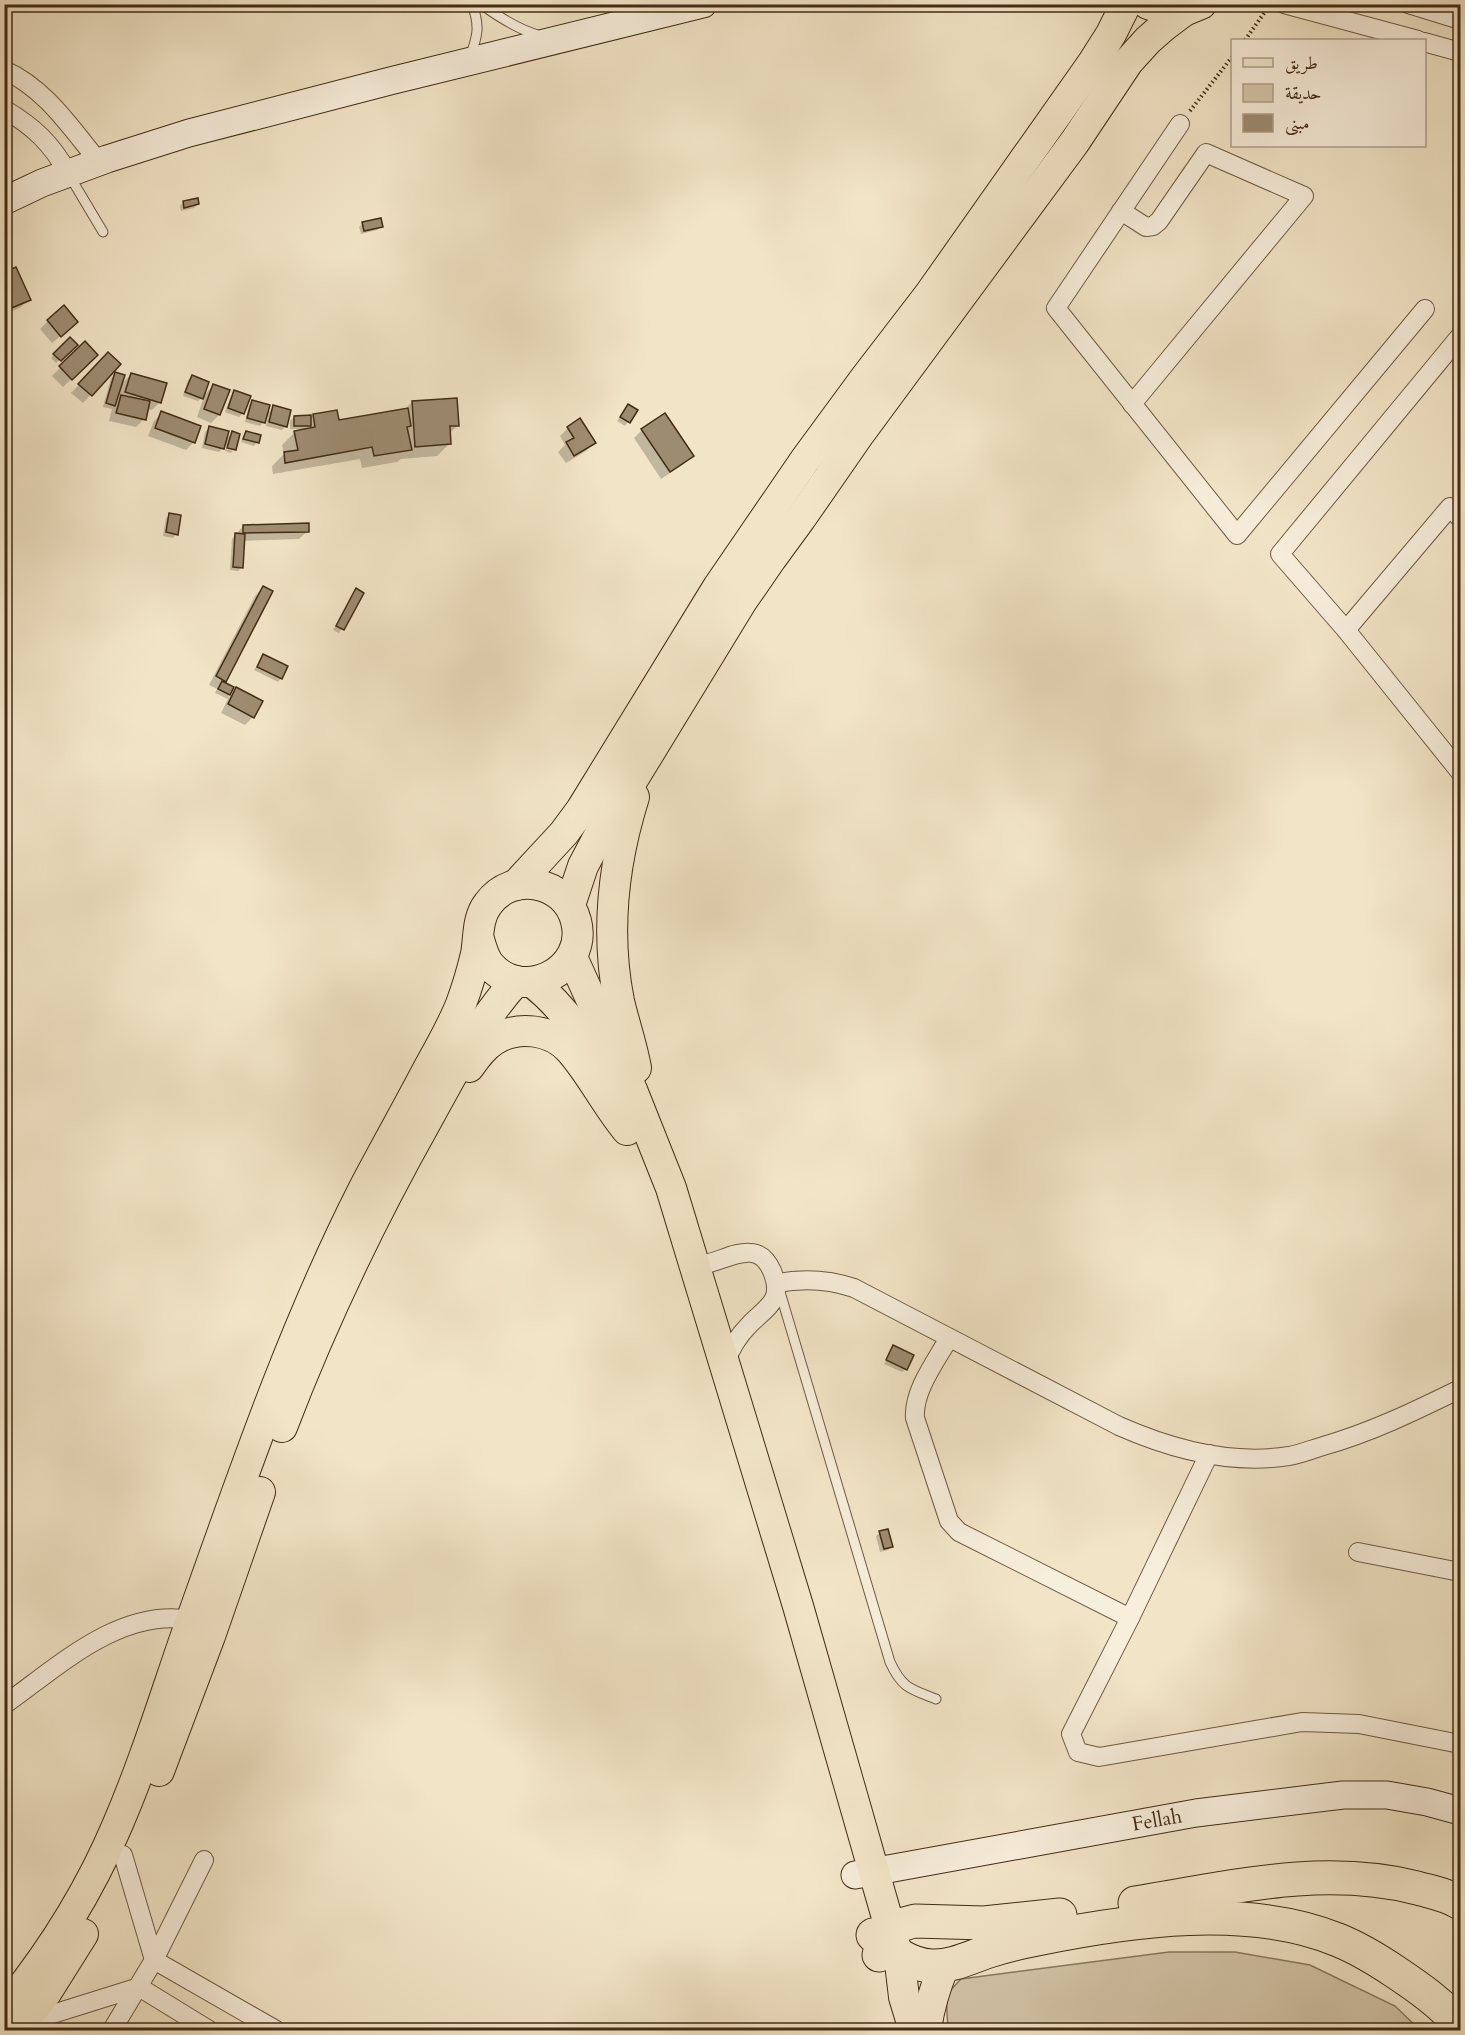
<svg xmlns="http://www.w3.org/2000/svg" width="1465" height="2035" font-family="Cardo,Amiri,serif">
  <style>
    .green { fill: #d4c6a9; stroke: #8c795f; stroke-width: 1.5 }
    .shadow { fill: #0003 }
    .building { fill: #9e8c72; stroke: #432c15; stroke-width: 1.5 }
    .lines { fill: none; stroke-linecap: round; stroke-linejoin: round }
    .lane-casing { stroke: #6f5a42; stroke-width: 11 }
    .street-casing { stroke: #6f5a42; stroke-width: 20 }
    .secondary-casing { stroke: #432c15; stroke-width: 29 }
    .primary-casing { stroke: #432c15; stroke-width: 32 }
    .highway-casing { stroke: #432c15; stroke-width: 35 }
    .path { stroke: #432c15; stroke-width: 4; stroke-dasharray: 1.5 3; stroke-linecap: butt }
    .lane { stroke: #f7eedb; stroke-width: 9 }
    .street { stroke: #f7eedb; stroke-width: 18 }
    .secondary { stroke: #f7eedb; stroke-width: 27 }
    .primary { stroke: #f2e5c7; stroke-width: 30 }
    .highway { stroke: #f2e5c7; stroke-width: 33 }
    .labels { text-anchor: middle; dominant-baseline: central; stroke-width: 6; stroke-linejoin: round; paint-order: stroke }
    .street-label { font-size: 20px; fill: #432c15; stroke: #f7eedb }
  </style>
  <rect width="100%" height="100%" fill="#f2e5c7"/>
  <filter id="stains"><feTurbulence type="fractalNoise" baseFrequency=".00333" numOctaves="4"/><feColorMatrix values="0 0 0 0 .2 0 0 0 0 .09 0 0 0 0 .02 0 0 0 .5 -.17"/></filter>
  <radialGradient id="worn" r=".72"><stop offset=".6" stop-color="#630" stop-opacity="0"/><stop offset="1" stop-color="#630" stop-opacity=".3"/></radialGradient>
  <!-- green -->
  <path class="green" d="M 1169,1952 L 1235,1952 L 1310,1965 L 1395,2006 L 1420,2030 L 948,2030 L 946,1995 L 961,1979 Z"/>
  <!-- shadow -->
  <g class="shadow">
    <path d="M 308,4 L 320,4 L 314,10 Z"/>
    <path d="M 183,203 L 198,204 L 194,208 L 181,211 L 180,206 Z"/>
    <path d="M 363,223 L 381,226 L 377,230 L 361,234 L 359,227 Z"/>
    <path d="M 4,274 L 29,299 L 21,307 L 4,315 Z"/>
    <path d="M 48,321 L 68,330 L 52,343 L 40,329 Z"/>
    <path d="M 70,339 L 76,345 L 56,363 L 51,358 Z"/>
    <path d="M 85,343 L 96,355 L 63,387 L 52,376 Z"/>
    <path d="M 100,362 L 119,364 L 83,403 L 71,393 Z"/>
    <path d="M 115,374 L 120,386 L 131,374 L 160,402 L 152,410 L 147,409 L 144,419 L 136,427 L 109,421 L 112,409 L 103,407 L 111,378 Z"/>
    <path d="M 192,377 L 202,397 L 213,386 L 219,415 L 211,423 L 197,417 L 205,394 L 198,401 L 183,396 L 188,380 Z"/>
    <path d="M 235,392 L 243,413 L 239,417 L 225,412 L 231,396 Z"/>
    <path d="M 253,402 L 264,422 L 260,426 L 245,422 L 249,405 Z"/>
    <path d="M 412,402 L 458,425 L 449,434 L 449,444 L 437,456 L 401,459 L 397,462 L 362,468 L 360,459 L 273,474 L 272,466 L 284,454 L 282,445 L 295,432 L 304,431 L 304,429 L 290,429 L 290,421 L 294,417 L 313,415 L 337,422 L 404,410 Z"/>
    <path d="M 628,406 L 636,411 L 625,426 L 617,421 Z"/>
    <path d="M 274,407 L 286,426 L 282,430 L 266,426 L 268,413 Z"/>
    <path d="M 162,413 L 194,442 L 186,450 L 148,436 L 154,421 Z"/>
    <path d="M 209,428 L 225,440 L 232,433 L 234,448 L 226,446 L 226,445 L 220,445 L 223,448 L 219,452 L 202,448 L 205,432 Z"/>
    <path d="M 568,428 L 594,443 L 586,451 L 566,463 L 558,452 L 565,445 L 560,436 Z"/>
    <path d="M 642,430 L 692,456 L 684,464 L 661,479 L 634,438 Z"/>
    <path d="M 246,433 L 257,442 L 254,446 L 241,442 Z"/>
    <path d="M 225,449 L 233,451 L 231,453 L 225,451 Z"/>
    <path d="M 170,515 L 176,534 L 173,538 L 163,536 L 166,518 Z"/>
    <path d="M 243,526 L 308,531 L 299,539 L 243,541 L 242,567 L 238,571 L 230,570 L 232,539 Z"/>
    <path d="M 263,588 L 222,683 L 232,688 L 228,698 L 237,689 L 253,717 L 245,725 L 221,713 L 228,699 L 215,693 L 217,689 L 209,685 L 255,596 Z"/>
    <path d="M 356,590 L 362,593 L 339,633 L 333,630 Z"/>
    <path d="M 263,656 L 281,678 L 278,682 L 254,670 Z"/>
    <path d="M 894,1347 L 906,1369 L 902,1372 L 884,1364 Z"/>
    <path d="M 880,1533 L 892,1546 L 888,1550 L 880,1552 L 876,1536 Z"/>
  </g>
  <!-- building -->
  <g class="building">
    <path d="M 198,198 L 199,204 L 184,208 L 183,201 Z"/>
    <path d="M 381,218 L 383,227 L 364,231 L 362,222 Z"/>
    <path d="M 16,267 L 31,300 L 9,309 L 4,298 L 4,272 Z"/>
    <path d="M 64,305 L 78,322 L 61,337 L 47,320 Z"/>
    <path d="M 70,337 L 78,345 L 61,361 L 53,354 Z"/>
    <path d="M 85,341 L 98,355 L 72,380 L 59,366 Z"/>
    <path d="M 108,352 L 121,364 L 92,396 L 78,384 Z"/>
    <path d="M 115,372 L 125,375 L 115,406 L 106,403 Z"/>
    <path d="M 131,373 L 167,383 L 161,403 L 125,392 Z"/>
    <path d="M 192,375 L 209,382 L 203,399 L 185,392 Z"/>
    <path d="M 213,384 L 230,390 L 220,415 L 204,409 Z"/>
    <path d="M 234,390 L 251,396 L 244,414 L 228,408 Z"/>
    <path d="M 121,395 L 150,401 L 146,420 L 116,413 Z"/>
    <path d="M 457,398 L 459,426 L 450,426 L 451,444 L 415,447 L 412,401 Z"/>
    <path d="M 252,400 L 270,405 L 265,423 L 247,418 Z"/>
    <path d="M 628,404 L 638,410 L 630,423 L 620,417 Z"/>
    <path d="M 273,405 L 291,410 L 287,427 L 269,422 Z"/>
    <path d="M 408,408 L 411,426 L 407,427 L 412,450 L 374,456 L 372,447 L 285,463 L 284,452 L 298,450 L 294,431 L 315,427 L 313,414 L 337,410 L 339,420 Z"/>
    <path d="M 161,411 L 201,426 L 195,443 L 155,428 Z"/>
    <path d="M 665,413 L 694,456 L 670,472 L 641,429 Z"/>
    <path d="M 311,415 L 311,426 L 294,426 L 294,416 Z"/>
    <path d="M 580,418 L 596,443 L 574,456 L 566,442 L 574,438 L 567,427 Z"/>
    <path d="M 209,426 L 229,431 L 224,449 L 205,444 Z"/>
    <path d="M 232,431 L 240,434 L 236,450 L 227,448 Z"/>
    <path d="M 246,431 L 261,435 L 259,443 L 243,439 Z"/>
    <path d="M 169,513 L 181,515 L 178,535 L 166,532 Z"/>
    <path d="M 309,523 L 309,532 L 243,533 L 243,525 Z"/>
    <path d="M 235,533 L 245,534 L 243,568 L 233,567 Z"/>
    <path d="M 263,586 L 273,591 L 226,682 L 216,676 Z"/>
    <path d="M 356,588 L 364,593 L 344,630 L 336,626 Z"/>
    <path d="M 263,654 L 288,666 L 282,679 L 257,667 Z"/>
    <path d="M 222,681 L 234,687 L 230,695 L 218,689 Z"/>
    <path d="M 236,687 L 263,701 L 254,718 L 228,704 Z"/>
    <path d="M 893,1345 L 914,1355 L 907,1370 L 886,1360 Z"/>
    <path d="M 888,1529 L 893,1547 L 884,1549 L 879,1531 Z"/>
  </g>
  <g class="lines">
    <!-- lane casing -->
    <g class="lane-casing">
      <g id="lane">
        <path d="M 481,4 C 500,18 519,30 541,36"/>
        <path d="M 470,57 C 478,35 480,26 472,4"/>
        <path d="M 69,175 L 103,232"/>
        <path d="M 780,1292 L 890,1662 C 902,1688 910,1689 936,1699"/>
      </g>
    </g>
    <!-- street casing -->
    <g class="street-casing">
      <g id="street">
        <path d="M 1284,4 L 1418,40"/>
        <path d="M 1408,4 L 1460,20"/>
        <path d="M 1424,42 L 1460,52"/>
        <path d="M 4,70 C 45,88 71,128 99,162"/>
        <path d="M 4,109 C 34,127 51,143 68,173"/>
        <path d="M 1180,124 L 1056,308 L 1237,535 L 1425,309"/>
        <path d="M 1121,211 L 1146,227 L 1153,226 L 1159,221 L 1206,153 L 1304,196 L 1132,404"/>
        <path d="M 1460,336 L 1280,554 L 1346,630 L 1460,772"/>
        <path d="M 1346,630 L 1450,507 L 1460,518"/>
        <path d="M 694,1266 C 712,1266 735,1250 752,1253 C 762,1254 768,1262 772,1271 C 784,1300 768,1306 750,1324 C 739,1335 730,1349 725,1364"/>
        <path d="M 777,1283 C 804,1278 828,1279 854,1288 L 1119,1426 C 1171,1449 1232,1465 1289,1456 C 1300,1454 1310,1450 1320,1447 C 1370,1433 1415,1411 1460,1389"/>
        <path d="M 949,1338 C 936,1361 913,1391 915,1418 L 949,1521 L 959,1532 L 1130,1618"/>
        <path d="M 1209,1454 L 1130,1618 L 1071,1734 L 1078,1752 L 1099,1757 L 1302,1722 L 1359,1724 L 1460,1744"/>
        <path d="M 1358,1552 L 1460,1572"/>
        <path d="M 4,1705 C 58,1667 120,1607 191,1620"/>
        <path d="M 123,1855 L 154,1960 L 276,2030"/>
        <path d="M 24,2023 L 139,1987 L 209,2030"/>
        <path d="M 112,2030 L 154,1960 L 204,1860"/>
      </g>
    </g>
    <!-- secondary casing -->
    <g class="secondary-casing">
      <g id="secondary">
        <path d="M 4,201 L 42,183 L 107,159 L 189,133 L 390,81 L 703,4"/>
        <path d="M 855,1875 L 1196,1813 L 1343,1795 L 1387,1795 L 1427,1802 L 1460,1811"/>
      </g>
    </g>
    <!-- primary casing -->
    <g class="primary-casing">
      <g id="primary">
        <path d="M 1148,4 L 1169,11 L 1184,11"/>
        <path d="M 634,797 C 613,864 605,931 619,1001 C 624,1023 632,1045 636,1068"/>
        <path d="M 516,885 L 564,833 L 581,810 L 718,587 L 805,460 L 866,377 L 929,295 L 1092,64 L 1111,34 L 1126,4"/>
        <path d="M 570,905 L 583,866 L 602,830 L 742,601 L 771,559 L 801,518 L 860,433 L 1074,143 L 1128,62 L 1148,40 L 1164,26 L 1184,11 L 1201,4"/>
        <path d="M 572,957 L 632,1090 L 671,1188 L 798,1606 L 900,1963 L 904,1997 L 914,2030"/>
        <path d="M 532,982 C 568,1010 593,1050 611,1092"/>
        <path d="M 469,1067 C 476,1057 483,1047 494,1040 C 518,1025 551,1029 570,1050 C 592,1075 606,1105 627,1130"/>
        <path d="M 282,1427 C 322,1322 371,1220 426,1122 C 453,1073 478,1023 516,981"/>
        <path d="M 159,1771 L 210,1636 L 260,1492"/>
        <path d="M 4,2010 C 50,1954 89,1892 117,1826 C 146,1759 167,1689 191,1621 C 243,1475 293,1328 363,1190 C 384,1150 406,1111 427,1071 C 439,1049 452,1027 461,1004 C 467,988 472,971 476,954 C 479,937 477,918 488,904 C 512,870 566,881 576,921 C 589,970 522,1005 489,964 C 483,956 481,946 478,936"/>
        <path d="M 17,2030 L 46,1993 L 83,1934"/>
        <path d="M 926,2030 C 929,2007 935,1987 944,1966"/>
      </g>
    </g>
    <!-- highway casing -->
    <g class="highway-casing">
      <g id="highway">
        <path d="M 1135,1903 C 1228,1888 1323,1864 1417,1888 C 1431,1892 1448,1895 1460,1903"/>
        <path d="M 873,1935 C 891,1950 908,1965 932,1966 C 951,1967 971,1957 989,1951 C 1005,1946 1021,1942 1037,1939 C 1130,1920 1248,1903 1338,1940 C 1358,1948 1376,1959 1394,1971 C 1418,1987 1441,2003 1460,2025"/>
        <path d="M 879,1955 C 886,1933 892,1926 915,1921 L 984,1923 L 1060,1915"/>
      </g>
    </g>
    <!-- path -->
    <g class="path">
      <path d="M 1245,40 L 1267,9"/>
      <path d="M 1190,111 L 1232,57"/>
    </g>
    <!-- lane -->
    <use href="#lane" class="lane"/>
    <!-- street -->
    <use href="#street" class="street"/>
    <!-- secondary -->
    <use href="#secondary" class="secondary"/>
    <!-- primary -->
    <use href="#primary" class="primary"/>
    <!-- highway -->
    <use href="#highway" class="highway"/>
  </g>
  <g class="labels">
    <!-- street labels -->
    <g class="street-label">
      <text transform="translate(1157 1820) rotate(-10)">Fellah</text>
    </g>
  </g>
  <!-- margin -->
  <rect width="1465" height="2035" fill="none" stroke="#f2e5c7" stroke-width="24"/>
  <rect x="6" y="6" width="1453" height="2023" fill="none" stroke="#432c15" stroke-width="3"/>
  <rect x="12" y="12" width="1441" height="2011" fill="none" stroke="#432c15" stroke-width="1.5"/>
  <!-- legend -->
  <rect x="1231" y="39" width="195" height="108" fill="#f7eedb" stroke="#afa08c" stroke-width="1.5"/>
  <rect x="1243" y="58" width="30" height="9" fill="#f2e5c7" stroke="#afa08c" stroke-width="1.5"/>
  <text x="1285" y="69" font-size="18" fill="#432c15">طريق</text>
  <rect x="1243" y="84" width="30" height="18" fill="#d4c6a9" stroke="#afa08c" stroke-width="1.5"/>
  <text x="1285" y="99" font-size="18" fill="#432c15">حديقة</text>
  <rect x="1243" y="114" width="30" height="18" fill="#9e8c72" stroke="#afa08c" stroke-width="1.5"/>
  <text x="1285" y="129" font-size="18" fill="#432c15">مبنى</text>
  <rect width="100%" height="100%" filter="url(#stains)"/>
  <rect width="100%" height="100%" fill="url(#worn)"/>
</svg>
